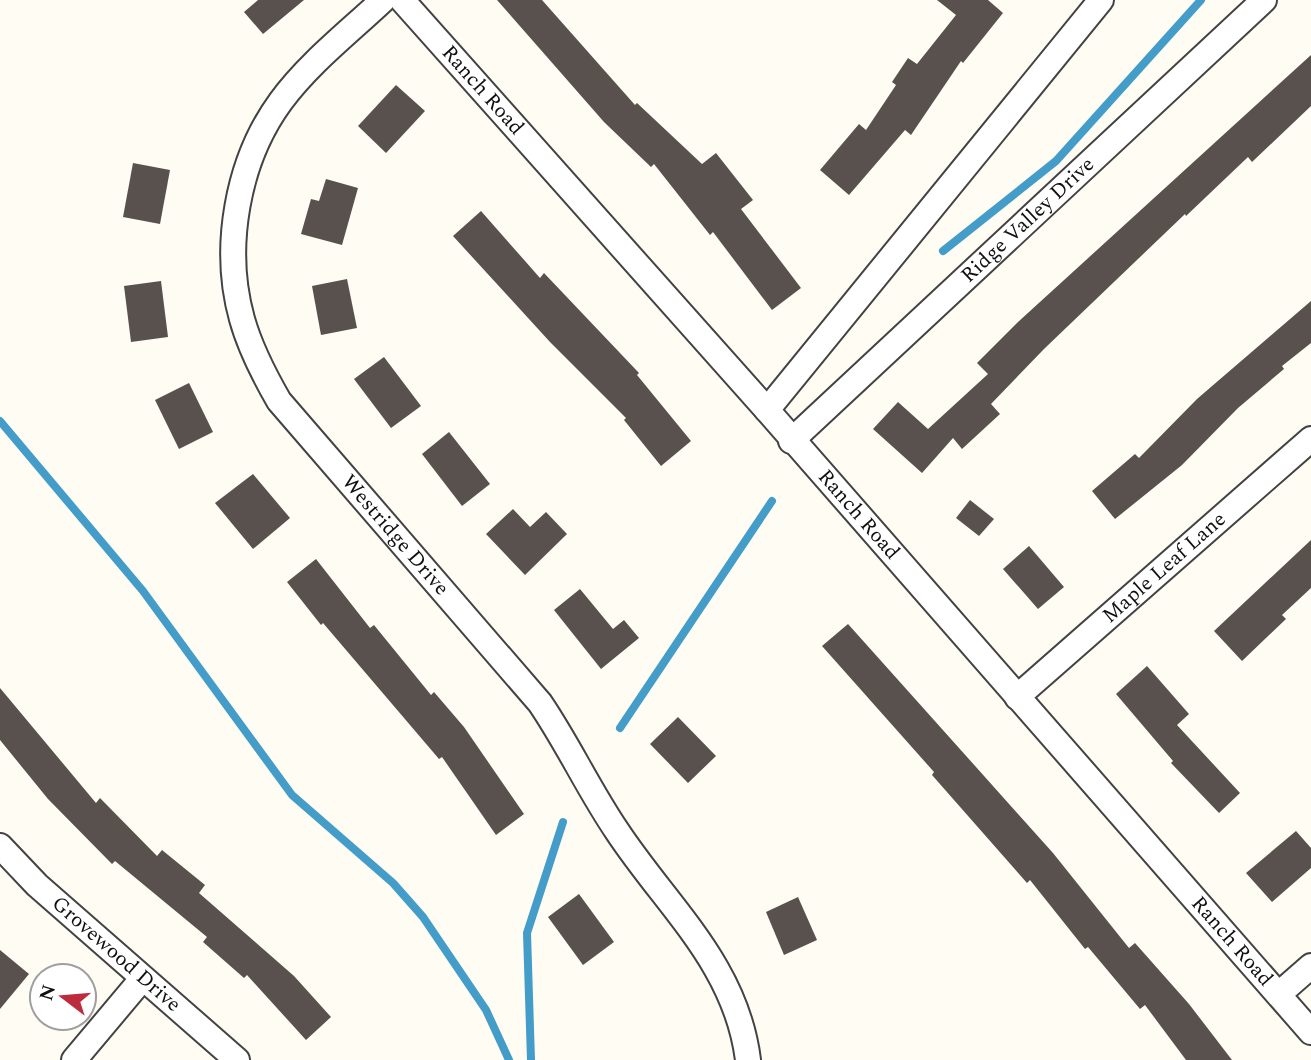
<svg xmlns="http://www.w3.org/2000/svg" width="1311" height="1060" font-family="Spectral,serif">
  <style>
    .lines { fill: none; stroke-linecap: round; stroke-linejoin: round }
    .stream { stroke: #449dc9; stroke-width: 8 }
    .building { fill: #59514d }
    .minor-casing { stroke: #434343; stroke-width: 28 }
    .minor { stroke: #fff; stroke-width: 24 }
    .labels { text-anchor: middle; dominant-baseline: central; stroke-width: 7; stroke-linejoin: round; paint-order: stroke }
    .street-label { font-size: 21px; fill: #101010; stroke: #fff }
  </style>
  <rect width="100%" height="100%" fill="#fffcf4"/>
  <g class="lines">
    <!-- stream -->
    <g class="stream">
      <path d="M 943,251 L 1056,161 L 1201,0"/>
      <path d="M 0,421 L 143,591 L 292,795 L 393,883 L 423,917 L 486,1010 L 509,1060"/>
      <path d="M 620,728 L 772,501"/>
      <path d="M 531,1060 L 527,933 L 563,822"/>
    </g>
  </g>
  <!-- building -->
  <g class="building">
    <path d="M 258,0 L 304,0 L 263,34 L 244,12 Z"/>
    <path d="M 497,0 L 542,0 L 635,105 L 637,103 L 702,164 L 716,153 L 753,200 L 741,209 L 801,288 L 772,310 L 713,232 L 710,235 L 654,164 L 651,167 L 604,122 Z"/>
    <path d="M 937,0 L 988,0 L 1003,13 L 963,63 L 961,61 L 911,135 L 905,130 L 849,195 L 820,170 L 859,124 L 866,130 L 896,85 L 892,82 L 908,58 L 917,64 L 956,15 Z"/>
    <path d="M 1311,55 L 1311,106 L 1252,162 L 1248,157 L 1186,216 L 1185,214 L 1044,349 L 991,404 L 1000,414 L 962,449 L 953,438 L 922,473 L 873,429 L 898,402 L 928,429 L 988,374 L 977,363 L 1018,322 Z"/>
    <path d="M 396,85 L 425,111 L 386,153 L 358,126 Z"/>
    <path d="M 133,163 L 170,170 L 160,224 L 123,217 Z"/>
    <path d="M 326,179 L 358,188 L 342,245 L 301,234 L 311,199 L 319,201 Z"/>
    <path d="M 481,211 L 540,278 L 544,273 L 639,373 L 637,375 L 691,441 L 661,466 L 624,420 L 626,418 L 550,342 L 453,236 Z"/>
    <path d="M 347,279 L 357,328 L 321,335 L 312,286 Z"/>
    <path d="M 161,281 L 168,337 L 131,342 L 124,286 Z"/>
    <path d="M 1311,301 L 1311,343 L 1282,366 L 1284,369 L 1238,408 L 1182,465 L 1115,519 L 1092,491 L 1135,454 L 1139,458 L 1197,399 Z"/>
    <path d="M 384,357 L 421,406 L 391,428 L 354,379 Z"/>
    <path d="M 189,383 L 213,432 L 179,449 L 155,400 Z"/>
    <path d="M 449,432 L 490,484 L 462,506 L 422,454 Z"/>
    <path d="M 253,474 L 290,518 L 253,549 L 215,503 Z"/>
    <path d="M 970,500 L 994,519 L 979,536 L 956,518 Z"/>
    <path d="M 513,509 L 530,527 L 546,512 L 567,534 L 525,575 L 486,534 Z"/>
    <path d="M 1311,540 L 1311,588 L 1282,615 L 1286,619 L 1242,661 L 1214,631 Z"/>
    <path d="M 1029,546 L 1064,587 L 1038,609 L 1003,569 Z"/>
    <path d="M 316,559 L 370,628 L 374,625 L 431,695 L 434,692 L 464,727 L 524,814 L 496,835 L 442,757 L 439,759 L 323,623 L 321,625 L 287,582 Z"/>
    <path d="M 580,589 L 613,629 L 624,620 L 639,638 L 601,669 L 554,610 Z"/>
    <path d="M 848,624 L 1053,853 L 1129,948 L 1135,943 L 1189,1004 L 1232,1060 L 1186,1060 L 1145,1005 L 1140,1009 L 1088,947 L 1085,949 L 1030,880 L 1027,883 L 932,775 L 934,772 L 822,646 Z"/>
    <path d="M 1147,666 L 1189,714 L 1177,725 L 1240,793 L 1219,813 L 1171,763 L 1173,761 L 1116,694 Z"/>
    <path d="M 0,688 L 96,803 L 100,798 L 157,856 L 162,850 L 205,885 L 199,893 L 294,976 L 331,1017 L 306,1040 L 247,975 L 244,978 L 203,942 L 207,937 L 115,861 L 112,864 L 48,799 L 0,740 Z"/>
    <path d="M 678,717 L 716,756 L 688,783 L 650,744 Z"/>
    <path d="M 1296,831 L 1311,848 L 1311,868 L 1272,902 L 1246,873 Z"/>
    <path d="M 579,894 L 614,942 L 583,965 L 548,917 Z"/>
    <path d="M 798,897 L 817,940 L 784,955 L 766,912 Z"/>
    <path d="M 0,950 L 29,974 L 0,1009 Z"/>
  </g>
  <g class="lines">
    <!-- minor casing -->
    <g class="minor-casing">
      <g id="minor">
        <path id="s1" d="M 383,0 C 349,32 309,63 281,101 C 237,161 222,248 242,319 C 250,348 264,375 279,401 L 540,703 C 568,744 589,790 617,831 C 667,907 736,964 748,1060"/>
        <path id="s2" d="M 402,0 L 767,410 L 1311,1032"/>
        <path d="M 767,410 L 1101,0"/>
        <path id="s3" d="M 791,441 L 1264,0"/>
        <path id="s4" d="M 1017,697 L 1311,439"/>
        <path id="s5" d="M 0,846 L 37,885 L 237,1060"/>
        <path d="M 1279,994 L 1311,966"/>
        <path d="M 74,1060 L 142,979"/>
      </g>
    </g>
    <!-- minor -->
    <use href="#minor" class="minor"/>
  </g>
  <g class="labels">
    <!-- street labels -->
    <g class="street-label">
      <text stroke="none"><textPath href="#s2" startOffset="121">Ranch Road</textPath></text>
      <text stroke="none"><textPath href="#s3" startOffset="324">Ridge Valley Drive</textPath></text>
      <text stroke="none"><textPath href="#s2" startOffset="688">Ranch Road</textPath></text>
      <text stroke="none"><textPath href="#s1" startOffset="640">Westridge Drive</textPath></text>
      <text stroke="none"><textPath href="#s4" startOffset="196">Maple Leaf Lane</textPath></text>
      <text stroke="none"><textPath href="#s2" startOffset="1255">Ranch Road</textPath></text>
      <text stroke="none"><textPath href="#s5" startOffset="159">Grovewood Drive</textPath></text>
    </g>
  </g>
  <!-- north arrow -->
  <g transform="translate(63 997) rotate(286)"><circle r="33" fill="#ffffff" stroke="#9f9f9f" stroke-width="2"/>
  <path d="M0-5L12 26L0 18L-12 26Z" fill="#bc2c3d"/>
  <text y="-10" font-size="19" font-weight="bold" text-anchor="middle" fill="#101010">N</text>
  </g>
</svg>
